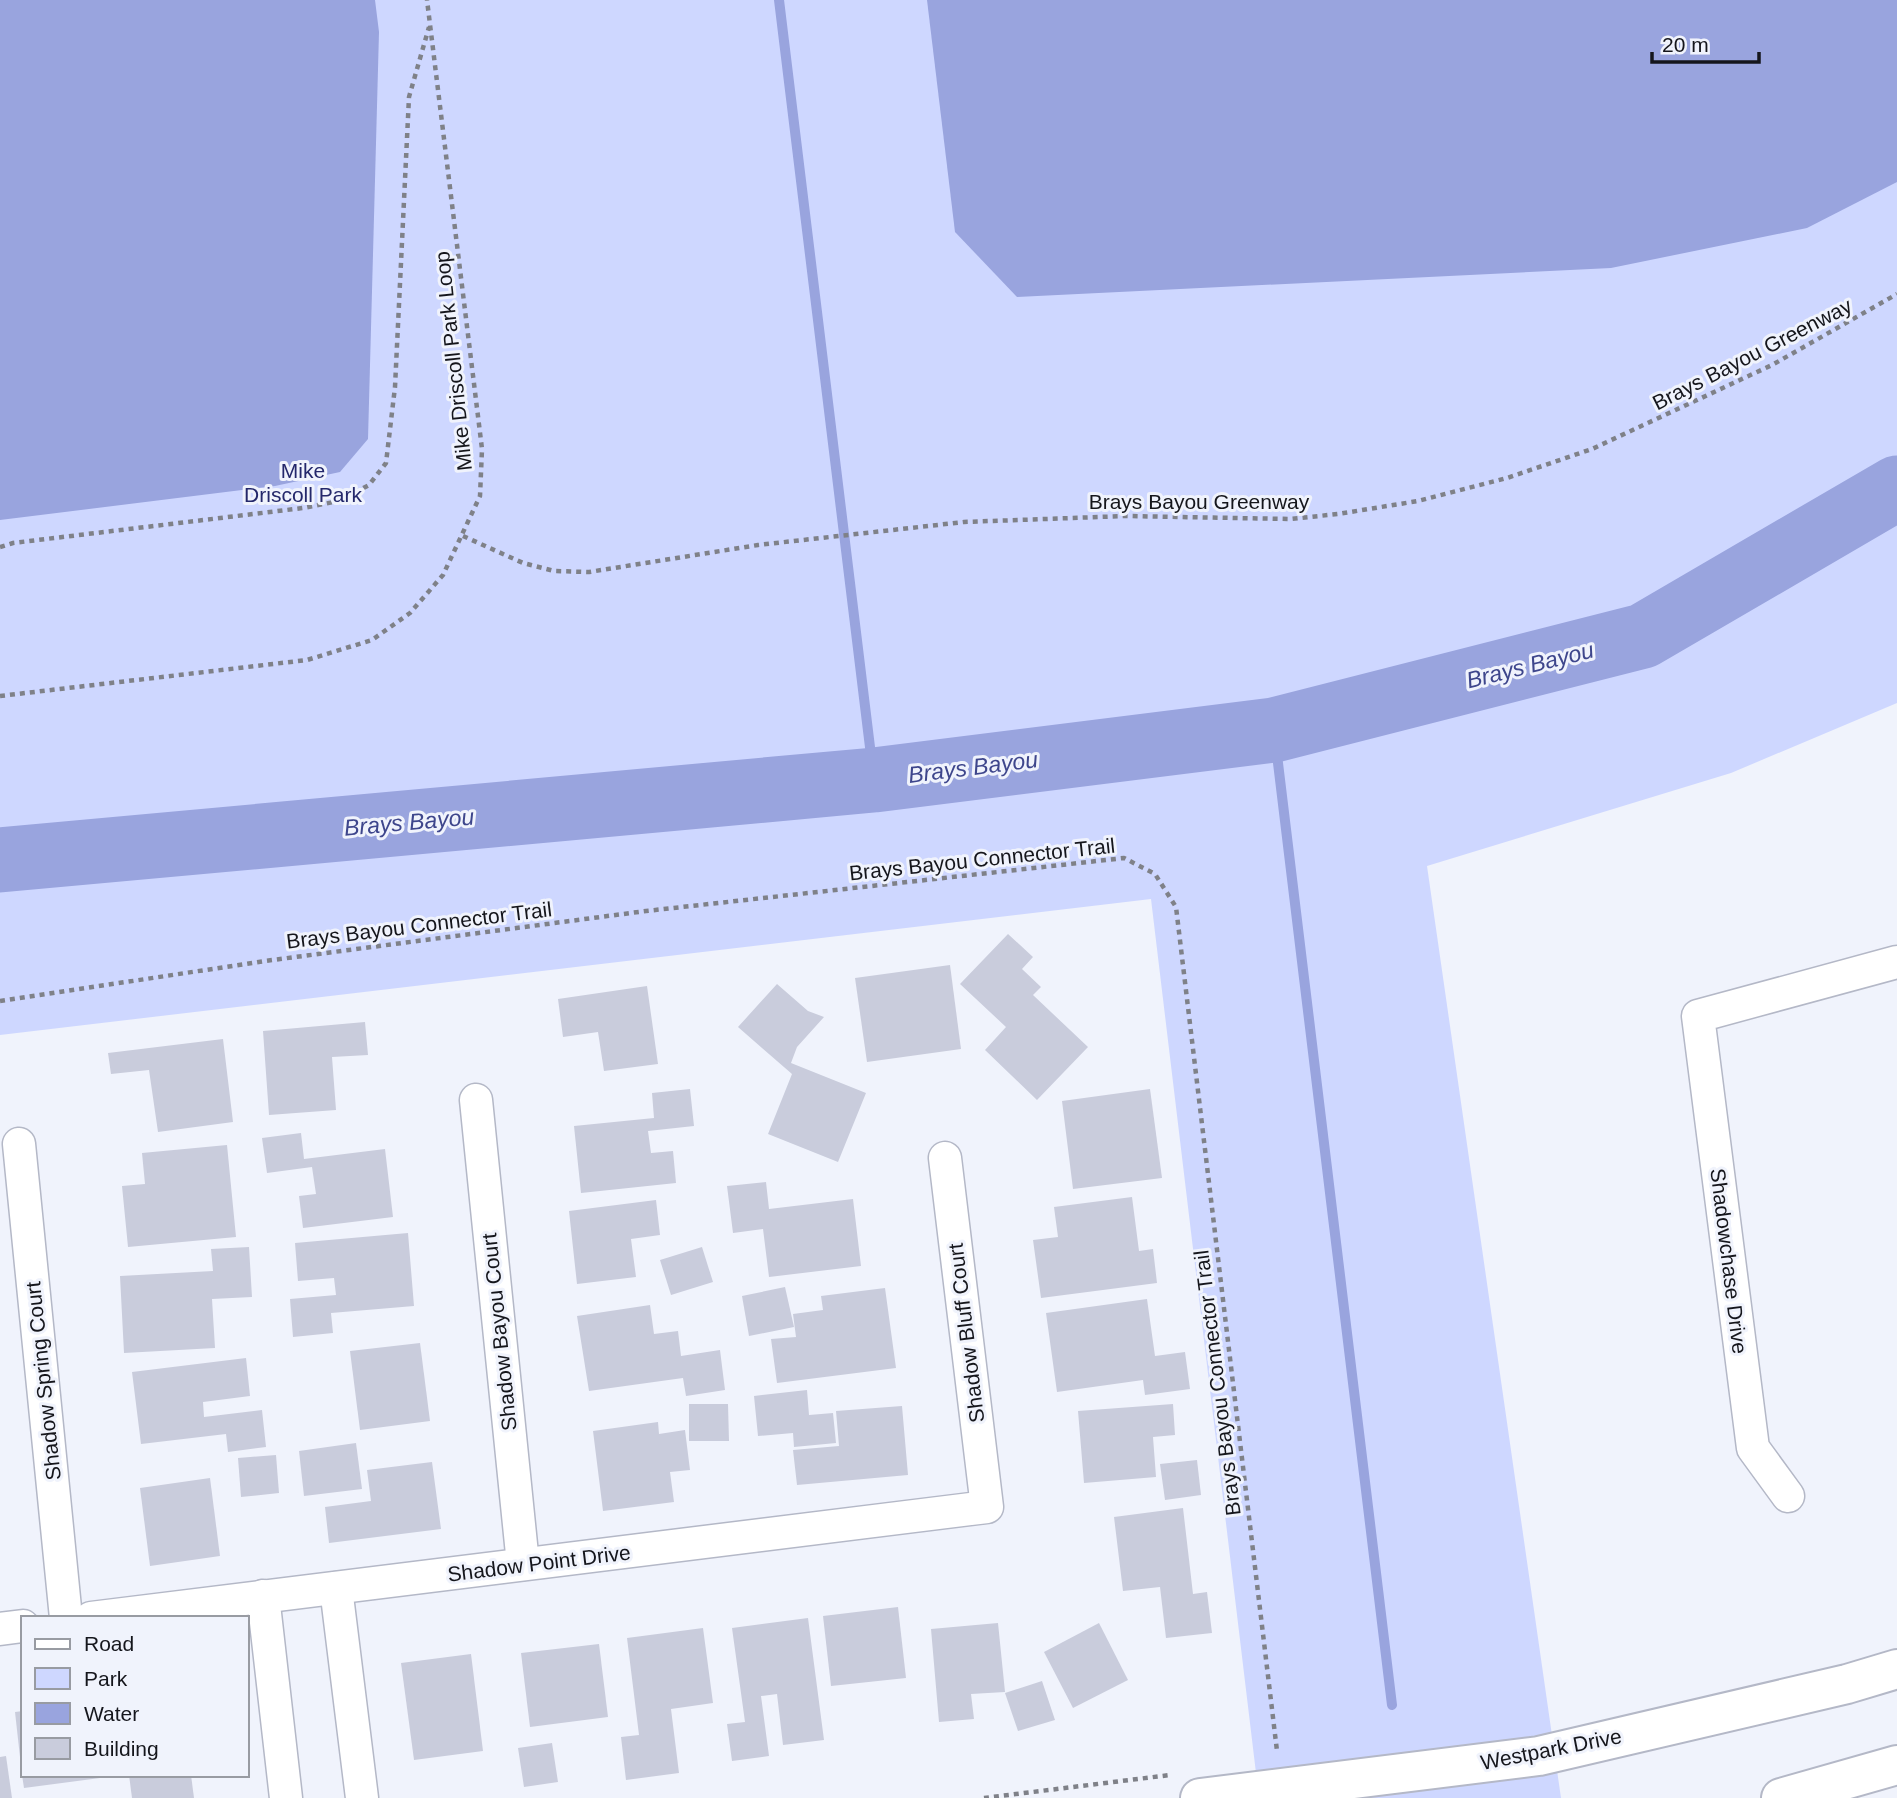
<svg xmlns="http://www.w3.org/2000/svg" width="1897" height="1798" font-family="Helvetica,sans-serif">
  <style>
    .green { fill: #ced7ff }
    .water { fill: #99a4de }
    .lines { fill: none; stroke-linecap: round; stroke-linejoin: round }
    .stream { stroke: #99a4de; stroke-width: 10 }
    .river { stroke: #99a4de; stroke-width: 65 }
    .building { fill: #c9ccdc }
    .minor-casing { stroke: #b4b8c7; stroke-width: 35 }
    .secondary-casing { stroke: #b4b8c7; stroke-width: 42 }
    .path { stroke: #7f8188; stroke-width: 4.5; stroke-dasharray: 5 5; stroke-linecap: butt }
    .minor { stroke: #fff; stroke-width: 32 }
    .secondary { stroke: #fff; stroke-width: 38 }
    .labels { text-anchor: middle; dominant-baseline: central; stroke-width: 6; stroke-linejoin: round; paint-order: stroke }
    .street-label { font-size: 21px; fill: #15161c; stroke: #f0f3fc }
    .park-label { font-size: 21px; fill: #24286b; stroke: #f0f3fc }
    .water-label { font-size: 23px; font-style: italic; fill: #3e468c; stroke: #f0f3fc }
  </style>
  <rect width="100%" height="100%" fill="#f0f3fc"/>
  <!-- green -->
  <path class="green" d="M 0,0 L 1897,0 L 1897,703 L 1731,773 L 1427,866 L 1561,1798 L 1259,1798 L 1151,899 L 0,1035 Z"/>
  <!-- water -->
  <g class="water">
    <path d="M 0,0 L 375,0 L 379,32 L 368,439 L 340,472 L 275,486 L 0,520 Z"/>
    <path d="M 927,0 L 1897,0 L 1897,182 L 1807,228 L 1611,268 L 1017,297 L 955,232 Z"/>
  </g>
  <g class="lines">
    <!-- stream -->
    <g class="stream">
      <path d="M 779,0 L 874,780"/>
      <path d="M 1274,730 L 1392,1705"/>
    </g>
    <!-- river -->
    <path class="river" d="M 0,860 L 874,780 L 1274,730 L 1643,636 L 1897,488"/>
  </g>
  <!-- building -->
  <g class="building">
    <path d="M 1008,934 L 1033,957 L 1022,969 L 1041,987 L 1033,995 L 1088,1047 L 1037,1100 L 985,1050 L 1006,1027 L 960,984 Z"/>
    <path d="M 950,965 L 961,1049 L 867,1062 L 855,978 Z"/>
    <path d="M 777,984 L 808,1011 L 824,1017 L 797,1047 L 791,1063 L 866,1093 L 838,1162 L 768,1134 L 792,1074 L 738,1027 Z"/>
    <path d="M 647,986 L 658,1064 L 604,1071 L 598,1032 L 563,1037 L 558,999 Z"/>
    <path d="M 365,1022 L 368,1055 L 332,1057 L 336,1110 L 269,1115 L 263,1031 Z"/>
    <path d="M 223,1039 L 233,1122 L 158,1132 L 149,1070 L 111,1074 L 108,1053 Z"/>
    <path d="M 690,1089 L 694,1126 L 648,1131 L 651,1153 L 673,1151 L 676,1183 L 581,1193 L 574,1126 L 654,1118 L 652,1093 Z"/>
    <path d="M 1150,1089 L 1162,1178 L 1073,1189 L 1062,1101 Z"/>
    <path d="M 301,1133 L 304,1159 L 385,1149 L 393,1217 L 303,1228 L 299,1196 L 316,1194 L 312,1167 L 267,1173 L 262,1138 Z"/>
    <path d="M 227,1145 L 236,1237 L 128,1247 L 122,1186 L 145,1184 L 142,1153 Z"/>
    <path d="M 766,1182 L 769,1209 L 853,1199 L 861,1266 L 769,1277 L 763,1229 L 733,1233 L 727,1186 Z"/>
    <path d="M 1132,1197 L 1139,1251 L 1153,1249 L 1157,1283 L 1041,1298 L 1033,1240 L 1058,1237 L 1054,1207 Z"/>
    <path d="M 656,1200 L 660,1235 L 631,1239 L 636,1277 L 577,1284 L 569,1211 Z"/>
    <path d="M 408,1233 L 414,1306 L 331,1313 L 333,1333 L 293,1337 L 290,1299 L 336,1295 L 334,1278 L 298,1281 L 295,1243 Z"/>
    <path d="M 249,1247 L 252,1297 L 212,1299 L 215,1348 L 124,1353 L 120,1276 L 213,1271 L 211,1249 Z"/>
    <path d="M 702,1247 L 713,1282 L 671,1295 L 660,1260 Z"/>
    <path d="M 785,1287 L 794,1327 L 749,1336 L 742,1296 Z"/>
    <path d="M 885,1288 L 896,1368 L 777,1383 L 771,1339 L 796,1337 L 793,1314 L 823,1310 L 821,1296 Z"/>
    <path d="M 1147,1299 L 1155,1356 L 1185,1352 L 1190,1389 L 1145,1395 L 1143,1380 L 1057,1392 L 1046,1313 Z"/>
    <path d="M 650,1305 L 654,1334 L 678,1331 L 681,1356 L 720,1350 L 725,1390 L 686,1396 L 683,1378 L 589,1391 L 577,1316 Z"/>
    <path d="M 420,1343 L 430,1421 L 360,1430 L 350,1351 Z"/>
    <path d="M 246,1358 L 250,1396 L 203,1402 L 204,1417 L 262,1410 L 266,1447 L 228,1452 L 226,1434 L 141,1444 L 132,1372 Z"/>
    <path d="M 807,1390 L 809,1415 L 833,1413 L 836,1443 L 794,1447 L 793,1433 L 758,1436 L 754,1396 Z"/>
    <path d="M 689,1404 L 728,1404 L 729,1441 L 689,1441 Z"/>
    <path d="M 1173,1404 L 1175,1435 L 1153,1437 L 1156,1477 L 1084,1483 L 1078,1411 Z"/>
    <path d="M 902,1406 L 908,1475 L 797,1485 L 793,1450 L 839,1446 L 836,1411 Z"/>
    <path d="M 658,1422 L 659,1434 L 685,1430 L 690,1470 L 670,1472 L 674,1502 L 603,1511 L 593,1431 Z"/>
    <path d="M 356,1443 L 362,1489 L 304,1496 L 299,1451 Z"/>
    <path d="M 276,1455 L 279,1493 L 241,1497 L 238,1458 Z"/>
    <path d="M 1197,1460 L 1201,1495 L 1165,1500 L 1160,1464 Z"/>
    <path d="M 432,1462 L 441,1529 L 329,1543 L 325,1507 L 371,1501 L 367,1470 Z"/>
    <path d="M 210,1478 L 220,1556 L 150,1566 L 140,1488 Z"/>
    <path d="M 1183,1508 L 1193,1594 L 1207,1592 L 1212,1633 L 1166,1638 L 1160,1587 L 1123,1591 L 1114,1517 Z"/>
    <path d="M 898,1607 L 906,1678 L 831,1686 L 823,1616 Z"/>
    <path d="M 808,1618 L 824,1740 L 783,1745 L 777,1694 L 761,1696 L 769,1756 L 732,1761 L 727,1724 L 745,1722 L 732,1628 Z"/>
    <path d="M 998,1623 L 1005,1692 L 971,1694 L 974,1719 L 939,1722 L 931,1629 Z"/>
    <path d="M 1099,1623 L 1128,1680 L 1073,1708 L 1044,1652 Z"/>
    <path d="M 703,1628 L 713,1703 L 671,1709 L 679,1773 L 626,1780 L 621,1737 L 639,1735 L 627,1638 Z"/>
    <path d="M 599,1644 L 608,1717 L 530,1727 L 521,1653 Z"/>
    <path d="M 471,1654 L 483,1751 L 414,1760 L 401,1663 Z"/>
    <path d="M 1042,1681 L 1055,1720 L 1018,1731 L 1005,1693 Z"/>
    <path d="M 23,1711 L 23,1766 L 21,1766 L 15,1712 Z"/>
    <path d="M 552,1743 L 558,1782 L 524,1787 L 518,1748 Z"/>
    <path d="M 6,1756 L 12,1798 L 0,1798 L 0,1757 Z"/>
    <path d="M 22,1775 L 100,1775 L 100,1778 L 24,1788 Z"/>
    <path d="M 129,1775 L 191,1775 L 194,1798 L 132,1798 Z"/>
  </g>
  <g class="lines">
    <!-- minor casing -->
    <g class="minor-casing">
      <g id="minor">
        <path d="M 476,1100 L 523,1564"/>
        <path d="M 19,1144 L 66,1618"/>
        <path d="M 1788,1496 L 1753,1448 L 1698,1016 L 1897,962"/>
        <path d="M 336,1588 L 362,1798"/>
        <path d="M 263,1596 L 286,1798"/>
        <path d="M 91,1618 L 987,1507 L 945,1158"/>
        <path d="M 0,1629 L 23,1626"/>
      </g>
    </g>
    <!-- secondary casing -->
    <g class="secondary-casing">
      <g id="secondary">
        <path d="M 1200,1798 L 1539,1756 L 1847,1684 L 1897,1669"/>
        <path d="M 1781,1798 L 1897,1765"/>
      </g>
    </g>
    <!-- path -->
    <g class="path">
      <path d="M 463,536 L 523,563 L 554,571 L 589,572 L 758,545 L 964,522 L 1126,516 L 1290,519 L 1338,514 L 1418,501 L 1507,478 L 1592,449 L 1772,365 L 1897,294"/>
      <path d="M 0,547 L 13,543 L 303,508 L 339,501 L 369,485 L 386,463 L 395,387 L 409,97 L 429,27"/>
      <path d="M 0,696 L 307,660 L 372,640 L 410,613 L 443,575 L 480,496 L 482,449 L 427,0"/>
      <path d="M 0,1001 L 265,961 L 646,911 L 1124,858 L 1155,874 L 1176,907 L 1277,1751"/>
      <path d="M 984,1798 L 1170,1775"/>
    </g>
    <!-- minor -->
    <use href="#minor" class="minor"/>
    <!-- secondary -->
    <use href="#secondary" class="secondary"/>
  </g>
  <g class="labels">
    <!-- street labels -->
    <g class="street-label">
      <text transform="translate(1752 354) rotate(-27)">Brays Bayou Greenway</text>
      <text transform="translate(453 361) rotate(-96)">Mike Driscoll Park Loop</text>
      <text x="1199" y="501">Brays Bayou Greenway</text>
      <text transform="translate(982 859) rotate(-6)">Brays Bayou Connector Trail</text>
      <text transform="translate(419 925) rotate(-7)">Brays Bayou Connector Trail</text>
      <text transform="translate(1729 1261) rotate(83)">Shadowchase Drive</text>
      <text transform="translate(499 1332) rotate(-96)">Shadow Bayou Court</text>
      <text transform="translate(966 1333) rotate(-97)">Shadow Bluff Court</text>
      <text transform="translate(43 1381) rotate(-96)">Shadow Spring Court</text>
      <text transform="translate(1217 1383) rotate(-97)">Brays Bayou Connector Trail</text>
      <text transform="translate(539 1563) rotate(-7)">Shadow Point Drive</text>
      <text transform="translate(1551 1749) rotate(-11)">Westpark Drive</text>
    </g>
    <!-- park labels -->
    <g class="park-label">
      <text x="303" y="470">Mike<tspan x="303" dy="24">Driscoll Park</tspan></text>
    </g>
    <!-- water labels -->
    <g class="water-label">
      <text transform="translate(1530 665) rotate(-14)">Brays Bayou</text>
      <text transform="translate(973 767) rotate(-7)">Brays Bayou</text>
      <text transform="translate(409 822) rotate(-5)">Brays Bayou</text>
    </g>
  </g>
  <!-- legend -->
  <rect x="21" y="1616" width="228" height="161" fill="#f0f3fc" stroke="#989ba2" stroke-width="2"/>
  <rect x="35" y="1639" width="35" height="10" fill="#ffffff" stroke="#989ba2" stroke-width="2"/>
  <text x="84" y="1651" font-size="21" fill="#15161c">Road</text>
  <rect x="35" y="1668" width="35" height="21" fill="#ced7ff" stroke="#989ba2" stroke-width="2"/>
  <text x="84" y="1686" font-size="21" fill="#15161c">Park</text>
  <rect x="35" y="1703" width="35" height="21" fill="#99a4de" stroke="#989ba2" stroke-width="2"/>
  <text x="84" y="1721" font-size="21" fill="#15161c">Water</text>
  <rect x="35" y="1738" width="35" height="21" fill="#c9ccdc" stroke="#989ba2" stroke-width="2"/>
  <text x="84" y="1756" font-size="21" fill="#15161c">Building</text>
  <!-- scale -->
  <path d="M1652 52v10h107v-10" fill="none" stroke="#15161c" stroke-width="3.5"/>
  <text x="1662" y="52" font-size="21" fill="#15161c" stroke="#f0f3fc" stroke-width="5" paint-order="stroke">20 m</text>
</svg>
